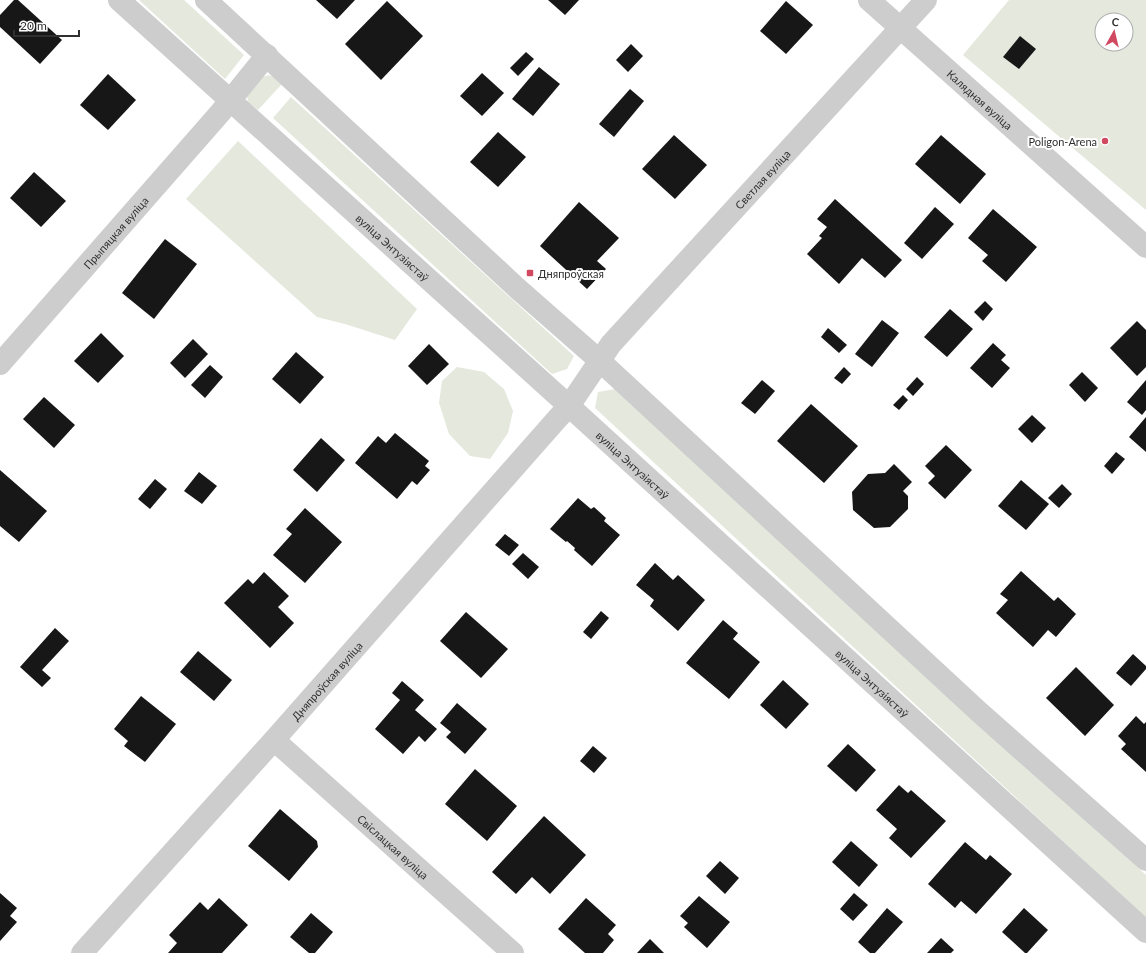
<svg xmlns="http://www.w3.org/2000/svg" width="1146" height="953" font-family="Lato,sans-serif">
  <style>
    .green { fill: #e5e8dd; fill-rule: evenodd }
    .building { fill: #171717 }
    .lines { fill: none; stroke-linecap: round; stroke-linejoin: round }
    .minor { stroke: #cdcdcd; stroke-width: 22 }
    .tertiary { stroke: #cdcdcd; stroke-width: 22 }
    .poi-dot { fill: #d14961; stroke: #fff; stroke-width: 1.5 }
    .labels { text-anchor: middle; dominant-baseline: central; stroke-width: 4; stroke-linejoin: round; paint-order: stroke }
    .street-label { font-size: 11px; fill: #303030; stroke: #fff }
    .poi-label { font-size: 11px; fill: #303030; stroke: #fff; text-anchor: end }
  </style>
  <rect width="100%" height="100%" fill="#fff"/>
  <!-- green -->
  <g class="green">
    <path d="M 139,0 L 184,0 L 244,55 L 225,79 Z"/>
    <path d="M 1009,0 L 1146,0 L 1146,210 L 963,55 ZM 1102,20 L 1126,20 L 1126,44 L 1102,44 Z"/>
    <path d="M 269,75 L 274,77 L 282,84 L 258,110 L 248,102 L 247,96 L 262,77 Z"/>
    <path d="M 291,97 L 574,356 L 567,369 L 552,374 L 273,118 Z"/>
    <path d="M 238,141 L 417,309 L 395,340 L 345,324 L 317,317 L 186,199 Z"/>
    <path d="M 457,367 L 484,372 L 504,389 L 513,411 L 508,433 L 490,459 L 470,456 L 449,434 L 439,403 L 442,381 Z"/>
    <path d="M 615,389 L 1146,875 L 1146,918 L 595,408 L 598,392 Z"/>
  </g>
  <!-- building -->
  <g class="building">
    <path d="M 14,0 L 18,0 L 62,40 L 40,64 L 0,27 L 0,15 Z"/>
    <path d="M 316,0 L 355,0 L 337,19 Z"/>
    <path d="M 548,0 L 579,0 L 565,15 Z"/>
    <path d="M 387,1 L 423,36 L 381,80 L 345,44 Z"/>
    <path d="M 786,1 L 813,25 L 786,54 L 760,31 Z"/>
    <path d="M 1020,36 L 1036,49 L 1019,69 L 1003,57 Z"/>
    <path d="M 631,44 L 643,56 L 628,72 L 616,60 Z"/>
    <path d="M 526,52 L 534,59 L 518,76 L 510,68 Z"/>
    <path d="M 539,67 L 560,84 L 533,116 L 512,99 Z"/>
    <path d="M 482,73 L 504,93 L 482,116 L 460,96 Z"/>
    <path d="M 108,74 L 136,100 L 108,130 L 80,105 Z"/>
    <path d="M 630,89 L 644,101 L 614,137 L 599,124 Z"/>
    <path d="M 498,132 L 526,157 L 498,187 L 470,162 Z"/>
    <path d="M 674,135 L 707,165 L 675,199 L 642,169 Z"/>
    <path d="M 941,135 L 986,174 L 960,204 L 915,164 Z"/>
    <path d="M 34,172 L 66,201 L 41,227 L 10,198 Z"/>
    <path d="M 835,199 L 902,260 L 885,278 L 862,258 L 839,284 L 807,254 L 822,238 L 819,236 L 827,227 L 817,219 Z"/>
    <path d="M 579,202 L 619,238 L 597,261 L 606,269 L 587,289 L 540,246 Z"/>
    <path d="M 935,207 L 954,224 L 922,259 L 904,243 Z"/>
    <path d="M 993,209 L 1037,247 L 1006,282 L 982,261 L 988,255 L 968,238 Z"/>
    <path d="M 165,239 L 197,264 L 154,319 L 122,293 Z"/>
    <path d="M 985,301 L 993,309 L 983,321 L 974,312 Z"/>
    <path d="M 950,309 L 973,329 L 947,357 L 924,337 Z"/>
    <path d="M 882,320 L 899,333 L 872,367 L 855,354 Z"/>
    <path d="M 1137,321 L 1146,330 L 1146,367 L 1137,376 L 1110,348 Z"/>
    <path d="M 828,328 L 847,345 L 839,353 L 821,337 Z"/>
    <path d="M 101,333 L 124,356 L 98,383 L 74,361 Z"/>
    <path d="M 193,339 L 208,354 L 185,378 L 170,363 Z"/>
    <path d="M 993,343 L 1006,355 L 1001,360 L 1010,368 L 992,388 L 970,368 Z"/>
    <path d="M 429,344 L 449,364 L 427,385 L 408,366 Z"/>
    <path d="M 296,352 L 324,377 L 300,404 L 272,379 Z"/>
    <path d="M 210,365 L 223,377 L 205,398 L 191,385 Z"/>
    <path d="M 844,367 L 851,374 L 842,384 L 834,378 Z"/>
    <path d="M 1082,372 L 1098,388 L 1085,402 L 1069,385 Z"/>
    <path d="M 917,377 L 924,384 L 913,396 L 906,389 Z"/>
    <path d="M 762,380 L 775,391 L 755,414 L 741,403 Z"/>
    <path d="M 1146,380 L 1146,410 L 1142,415 L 1127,402 Z"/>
    <path d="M 903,395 L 908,400 L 899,410 L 893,405 Z"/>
    <path d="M 44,397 L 75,425 L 54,448 L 23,419 Z"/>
    <path d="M 811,404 L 858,446 L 824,483 L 777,441 Z"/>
    <path d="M 1032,415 L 1046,428 L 1032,443 L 1018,429 Z"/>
    <path d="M 1146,417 L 1146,452 L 1129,437 Z"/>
    <path d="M 395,433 L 429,461 L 425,466 L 430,470 L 417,485 L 412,481 L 397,499 L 355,463 L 378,436 L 386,443 Z"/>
    <path d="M 321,438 L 345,460 L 317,492 L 293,470 Z"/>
    <path d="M 946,445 L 972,470 L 945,499 L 928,483 L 935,476 L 925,466 Z"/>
    <path d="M 1116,452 L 1125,459 L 1112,474 L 1104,466 Z"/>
    <path d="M 894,464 L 912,482 L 903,491 L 908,496 L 908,509 L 890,527 L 874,528 L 853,510 L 852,492 L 868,474 L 885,473 Z"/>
    <path d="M 0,470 L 47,511 L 19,542 L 0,526 Z"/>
    <path d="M 199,472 L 217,486 L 202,504 L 184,491 Z"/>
    <path d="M 155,479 L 167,489 L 150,509 L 138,499 Z"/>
    <path d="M 1021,480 L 1049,504 L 1026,530 L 998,506 Z"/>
    <path d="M 1062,484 L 1072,494 L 1059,508 L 1048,498 Z"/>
    <path d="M 578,498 L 591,509 L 594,507 L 606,518 L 604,521 L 620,535 L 592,566 L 574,550 L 575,548 L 567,541 L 566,542 L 550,529 Z"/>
    <path d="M 305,508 L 342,542 L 305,583 L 273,555 L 292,534 L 286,529 Z"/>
    <path d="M 505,534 L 519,545 L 509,556 L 495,545 Z"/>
    <path d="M 523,553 L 539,567 L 528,579 L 512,564 Z"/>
    <path d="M 655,563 L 673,580 L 678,575 L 705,600 L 678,631 L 650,606 L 654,600 L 636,585 Z"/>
    <path d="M 1021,571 L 1054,601 L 1058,597 L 1076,614 L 1056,637 L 1048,630 L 1033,647 L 996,613 L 1008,600 L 1000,594 Z"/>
    <path d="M 264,572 L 289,596 L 278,607 L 294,623 L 270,648 L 224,603 L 248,579 L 253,584 Z"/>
    <path d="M 601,611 L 609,618 L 591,639 L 583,632 Z"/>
    <path d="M 466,612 L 508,649 L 481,678 L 440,641 Z"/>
    <path d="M 723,620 L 738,633 L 733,639 L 760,662 L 729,699 L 686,663 Z"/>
    <path d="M 55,628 L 69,641 L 42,670 L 51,678 L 42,687 L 20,667 Z"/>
    <path d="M 198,651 L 232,680 L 214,701 L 180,672 Z"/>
    <path d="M 1133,654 L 1146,666 L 1146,669 L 1131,686 L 1116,673 Z"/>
    <path d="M 1076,667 L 1114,705 L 1085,736 L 1046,698 Z"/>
    <path d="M 783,680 L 809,704 L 786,729 L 760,705 Z"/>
    <path d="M 402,681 L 424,700 L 415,710 L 437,729 L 425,742 L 419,736 L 403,754 L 375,729 L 400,700 L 392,693 Z"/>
    <path d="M 141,696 L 176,724 L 145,762 L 124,746 L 128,741 L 114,729 Z"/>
    <path d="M 457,703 L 487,729 L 465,754 L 446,737 L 451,732 L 440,723 Z"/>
    <path d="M 1136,716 L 1144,724 L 1146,722 L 1146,772 L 1121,749 L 1126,744 L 1118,736 Z"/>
    <path d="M 848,744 L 876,770 L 856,792 L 827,766 Z"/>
    <path d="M 593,746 L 607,758 L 594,773 L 580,761 Z"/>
    <path d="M 475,769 L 517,806 L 487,841 L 445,804 Z"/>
    <path d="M 899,785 L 908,793 L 911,790 L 946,821 L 911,858 L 889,838 L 897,829 L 876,810 Z"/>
    <path d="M 280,809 L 317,841 L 318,847 L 289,881 L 248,846 Z"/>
    <path d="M 544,816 L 586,855 L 550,894 L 532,877 L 516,894 L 492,872 Z"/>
    <path d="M 851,841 L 878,865 L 859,887 L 832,862 Z"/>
    <path d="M 965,842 L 986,860 L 990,855 L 1012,874 L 976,914 L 961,901 L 955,908 L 928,884 Z"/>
    <path d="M 720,861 L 739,878 L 725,894 L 706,876 Z"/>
    <path d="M 0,893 L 17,908 L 10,916 L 17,922 L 0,941 Z"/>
    <path d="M 854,893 L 868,905 L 853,921 L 840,909 Z"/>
    <path d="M 699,896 L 730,922 L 707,948 L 684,927 L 688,923 L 680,916 Z"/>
    <path d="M 219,898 L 248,925 L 222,953 L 168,953 L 177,943 L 169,935 L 200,902 L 208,910 Z"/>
    <path d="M 586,898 L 616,925 L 608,934 L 614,940 L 603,953 L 585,953 L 558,929 Z"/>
    <path d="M 887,908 L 903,922 L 875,953 L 870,953 L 858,942 Z"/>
    <path d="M 1024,908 L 1048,930 L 1027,953 L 1025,953 L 1002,932 Z"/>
    <path d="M 311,913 L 333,932 L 315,953 L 309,953 L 290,937 Z"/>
    <path d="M 941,938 L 954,950 L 951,953 L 927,953 Z"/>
    <path d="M 650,939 L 664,953 L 637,953 Z"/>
  </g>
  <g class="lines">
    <!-- minor -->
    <g class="minor">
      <path id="s1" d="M 869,0 L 1146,247"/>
      <path id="s2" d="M 0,364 L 220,113 L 267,55"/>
      <path id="s3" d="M 274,740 L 513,953"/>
      <path id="s4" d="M 82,953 L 274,740 L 557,419 L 569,406 L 611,344 L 926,0"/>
    </g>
    <!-- tertiary -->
    <g class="tertiary">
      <path id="s5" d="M 119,0 L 569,406 L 1146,932"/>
      <path d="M 206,0 L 518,289 L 600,361 L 978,711 L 1146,860"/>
    </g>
  </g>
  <!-- markers -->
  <g class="poi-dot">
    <circle cx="1105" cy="141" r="4"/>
    <rect x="526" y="269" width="8" height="8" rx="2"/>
  </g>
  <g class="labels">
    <!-- street labels -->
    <g class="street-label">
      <text stroke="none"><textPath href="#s1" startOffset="149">Калядная вуліца</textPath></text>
      <text stroke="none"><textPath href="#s4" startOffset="1031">Светлая вуліца</textPath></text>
      <text stroke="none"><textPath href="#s2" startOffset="175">Прыпяцкая вуліца</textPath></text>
      <text stroke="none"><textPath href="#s5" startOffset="369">вуліца Энтузіястаў</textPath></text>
      <text stroke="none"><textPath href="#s5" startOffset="693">вуліца Энтузіястаў</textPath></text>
      <text stroke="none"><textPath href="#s4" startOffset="366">Дняпроўская вуліца</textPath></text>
      <text stroke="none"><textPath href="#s5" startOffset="1017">вуліца Энтузіястаў</textPath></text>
      <text stroke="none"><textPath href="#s3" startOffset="160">Свіслацкая вуліца</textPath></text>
    </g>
    <!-- poi labels -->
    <g class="poi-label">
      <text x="1097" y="141">Poligon-Arena</text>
      <text x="538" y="273" text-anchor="start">Дняпроўская</text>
    </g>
  </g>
  <!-- north arrow -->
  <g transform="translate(1114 32) rotate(8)"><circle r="19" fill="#ffffff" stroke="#acacac"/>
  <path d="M0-3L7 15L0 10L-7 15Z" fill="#d14961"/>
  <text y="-6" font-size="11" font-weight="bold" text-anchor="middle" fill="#303030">С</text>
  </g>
  <!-- scale -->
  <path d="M14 30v6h65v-6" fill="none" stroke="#303030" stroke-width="2"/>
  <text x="20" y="30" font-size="12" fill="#303030" stroke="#ffffff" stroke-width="3" paint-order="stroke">20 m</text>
</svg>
